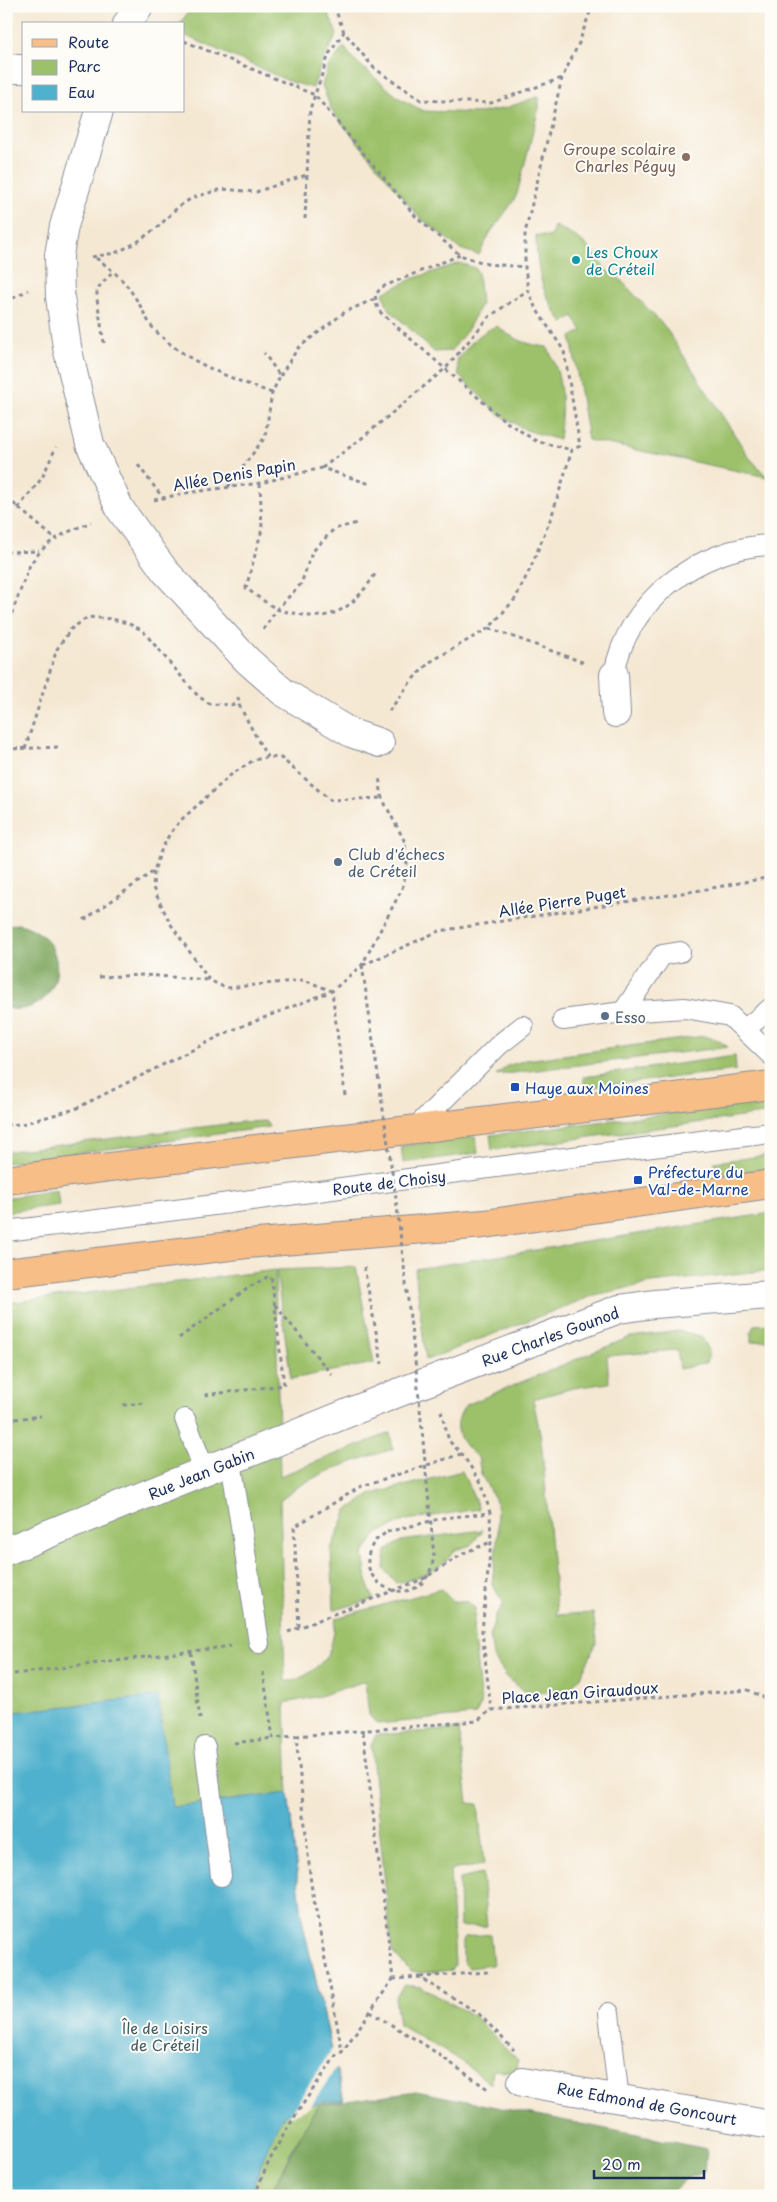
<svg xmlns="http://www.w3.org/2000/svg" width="777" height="2202" font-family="'Playpen Sans',sans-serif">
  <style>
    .green { fill: #9dc16b; stroke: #5c7864 }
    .forest { fill: #7ea75f; stroke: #4c6b5e }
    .water { fill: #4fb1cd; stroke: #357096 }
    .pier { fill: #f5e8d3 }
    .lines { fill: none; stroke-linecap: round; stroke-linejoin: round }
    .service-casing { stroke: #888c98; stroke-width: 22 }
    .minor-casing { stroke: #888c98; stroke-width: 30 }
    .primary-casing { stroke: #888c98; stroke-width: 30 }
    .path { stroke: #888c98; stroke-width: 3; stroke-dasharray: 4 4; stroke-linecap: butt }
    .service { stroke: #fff; stroke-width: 20 }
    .minor { stroke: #fff; stroke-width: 28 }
    .primary { stroke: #f7be88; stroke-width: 28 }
    .path-bridge { stroke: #888c98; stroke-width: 3; stroke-dasharray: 4 4; stroke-linecap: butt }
    .education-dot { fill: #8d6e63; stroke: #fdfcf7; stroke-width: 2 }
    .culture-dot { fill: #0f9aa8; stroke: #fdfcf7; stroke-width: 2 }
    .service-dot { fill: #5c6f8a; stroke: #fdfcf7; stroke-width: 2 }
    .transit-dot { fill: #1a4fb4; stroke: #fdfcf7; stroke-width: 2 }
    .labels { text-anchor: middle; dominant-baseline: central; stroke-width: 4; stroke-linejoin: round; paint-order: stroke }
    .education-label { font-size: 15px; fill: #785e54; stroke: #fdfcf7; text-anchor: end }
    .culture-label { font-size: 15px; fill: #0d838f; stroke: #fdfcf7; text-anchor: start }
    .street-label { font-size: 15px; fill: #1b2f5e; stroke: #fdfcf7 }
    .service-label { font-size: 15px; fill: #4e5e75; stroke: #fdfcf7; text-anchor: start }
    .transit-label { font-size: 15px; fill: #164399; stroke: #fdfcf7; text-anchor: start }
    .park-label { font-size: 15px; fill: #425b62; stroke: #fdfcf7 }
  </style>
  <rect width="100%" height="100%" fill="#fdfcf7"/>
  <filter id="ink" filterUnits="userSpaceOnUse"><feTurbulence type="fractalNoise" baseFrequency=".02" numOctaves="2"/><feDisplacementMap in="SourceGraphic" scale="10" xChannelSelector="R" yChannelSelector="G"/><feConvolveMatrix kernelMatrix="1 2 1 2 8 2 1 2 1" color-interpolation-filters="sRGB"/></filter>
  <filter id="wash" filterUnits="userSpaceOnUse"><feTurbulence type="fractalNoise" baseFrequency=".0096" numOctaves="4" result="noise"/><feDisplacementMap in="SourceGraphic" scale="20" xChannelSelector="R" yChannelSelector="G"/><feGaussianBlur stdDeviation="1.12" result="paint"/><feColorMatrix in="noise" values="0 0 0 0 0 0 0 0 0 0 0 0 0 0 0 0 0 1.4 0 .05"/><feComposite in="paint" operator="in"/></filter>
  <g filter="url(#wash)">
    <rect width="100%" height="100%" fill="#f5e8d3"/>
    <!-- green -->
    <g class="green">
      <path d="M 192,6 L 326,6 L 337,35 L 322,62 L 313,88 L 291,82 L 184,35 L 184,24 L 180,24 Z"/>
      <path d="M 344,47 L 354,60 L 399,98 L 423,111 L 480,113 L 506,108 L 539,96 L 539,108 L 517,194 L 513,202 L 490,233 L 479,255 L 460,249 L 419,217 L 332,111 L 322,85 L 329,65 Z"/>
      <path d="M 554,226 C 581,236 593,250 609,274 L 610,271 L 614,273 L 665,327 L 749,457 L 767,477 L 588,440 L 571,337 L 582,331 L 573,316 L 563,323 C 541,293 537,272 536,235 L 551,237 Z"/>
      <path d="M 459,263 L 475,268 L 478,273 L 481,304 L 468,329 L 451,351 L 434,352 L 388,308 L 383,293 L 412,279 Z"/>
      <path d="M 497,326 C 512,339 528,345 547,347 C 564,378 563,406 559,440 L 526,430 L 499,414 L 459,376 L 457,360 C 469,345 478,333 497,326 Z"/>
      <path d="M 704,1036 L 718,1040 L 728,1047 L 496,1075 L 507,1066 L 526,1060 Z"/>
      <path d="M 735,1056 L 736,1070 L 585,1088 L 583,1077 Z"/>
      <path d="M 771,1101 L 771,1113 L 492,1150 L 490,1135 Z"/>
      <path d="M 266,1121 L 269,1127 L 6,1163 L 6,1152 L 11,1151 L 242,1122 Z"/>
      <path d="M 475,1136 L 478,1153 L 403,1163 L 401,1146 Z"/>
      <path d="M 771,1155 L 771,1169 L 717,1177 L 714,1162 Z"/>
      <path d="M 57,1190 L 59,1205 L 6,1212 L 6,1198 Z"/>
      <path d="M 771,1213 L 771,1270 L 651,1283 L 595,1295 L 426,1360 L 415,1269 Z"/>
      <path d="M 356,1267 L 374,1363 L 291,1379 L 276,1270 Z"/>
      <path d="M 275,1270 L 280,1476 L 390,1433 L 393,1449 C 352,1462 314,1472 280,1500 L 285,1681 C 299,1683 322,1666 328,1653 C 333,1644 334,1629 336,1618 L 441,1589 L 452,1601 L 468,1602 L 475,1608 L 473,1629 L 481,1705 L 475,1715 L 377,1724 L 369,1715 L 365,1681 L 320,1696 L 285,1703 L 288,1794 L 303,1925 L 344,2100 L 318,2105 L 295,2144 L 269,2196 L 6,2196 L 6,1303 Z"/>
      <path d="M 771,1324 L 771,1340 L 751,1342 L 751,1333 L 754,1325 Z"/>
      <path d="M 679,1331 L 701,1336 L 710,1352 L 706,1363 L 680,1369 L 677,1350 L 607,1356 L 609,1383 L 573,1388 L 533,1399 L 541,1438 L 557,1615 L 593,1613 L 597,1641 L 581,1676 L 570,1688 L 549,1692 L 526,1692 L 509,1680 L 493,1657 L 490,1634 L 496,1615 L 504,1604 L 492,1584 L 498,1532 L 496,1502 L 481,1474 L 478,1457 C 459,1444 450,1425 466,1405 L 630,1337 Z"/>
      <path d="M 462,1471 L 479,1509 L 406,1520 L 377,1534 L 363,1554 L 368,1586 L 374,1599 L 334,1610 L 331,1549 L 347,1510 L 372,1494 Z"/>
      <path d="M 483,1530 L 471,1545 L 455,1550 C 443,1569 418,1579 396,1583 L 384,1569 L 386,1551 L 401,1541 Z"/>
      <path d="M 459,1729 L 468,1803 L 478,1804 L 484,1865 L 450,1870 L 455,1964 L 452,1970 L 420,1973 L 409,1970 L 392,1952 L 371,1745 L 376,1735 Z"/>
      <path d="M 482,1874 L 487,1926 L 460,1927 L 459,1879 Z"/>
      <path d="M 490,1934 L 493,1965 L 469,1968 L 463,1962 L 463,1940 L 465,1937 Z"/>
      <path d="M 405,1985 L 421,1987 L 474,2016 L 518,2060 L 517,2072 L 493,2070 L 491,2084 L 463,2062 L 399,2025 L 395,1997 Z"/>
    </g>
    <!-- forest -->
    <g class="forest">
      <path d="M 19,924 C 79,938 62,1020 6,1008 L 6,925 Z"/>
      <path d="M 416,2091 L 707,2149 L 705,2172 L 686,2179 L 667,2196 L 422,2196 L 392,2190 L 381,2196 L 269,2196 L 306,2125 L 319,2105 Z"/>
    </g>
    <!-- water -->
    <path class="water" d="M 158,1696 L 172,1807 L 288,1793 L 303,1925 L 343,2099 C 325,2102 303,2104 287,2114 C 273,2123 257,2178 250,2196 L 6,2196 L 6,1713 Z"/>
    <!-- pier -->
    <path class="pier" d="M 334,2046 L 338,2066 L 309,2108 L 288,2117 Z"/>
  </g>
  <g filter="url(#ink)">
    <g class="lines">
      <!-- service casing -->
      <g class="service-casing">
        <g id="service">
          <path d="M 614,675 C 626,601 699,547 771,545"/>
          <path d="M 623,1012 L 662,955 L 680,952"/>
          <path d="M 563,1020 L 623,1012 L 685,1008 L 730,1016 L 771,1055"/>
          <path d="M 745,1029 L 771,1008"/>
          <path d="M 415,1128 L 500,1044 L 523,1026"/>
          <path d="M 6,1231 C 261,1202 515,1161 771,1133"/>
          <path d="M 185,1419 L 205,1472"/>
          <path d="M 231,1461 L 259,1643"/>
          <path d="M 205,1747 L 221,1876"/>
          <path d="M 609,2013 L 619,2100"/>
        </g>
      </g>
      <!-- minor casing -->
      <g class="minor-casing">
        <g id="minor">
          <path d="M 127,24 L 139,6"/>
          <path d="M 6,69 L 24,69"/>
          <path d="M 99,111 L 64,226 L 59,255 L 60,297 L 67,347 L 90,444 L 120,509 L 165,571 L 247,660 L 283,692 L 351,733 L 380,743"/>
          <path d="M 614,675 L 616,713"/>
          <path d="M 6,1551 L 395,1394 L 619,1309 L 654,1304 L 771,1295"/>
          <path d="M 522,2082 L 771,2125"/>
        </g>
      </g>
      <!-- primary casing -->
      <g class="primary-casing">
        <g id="primary">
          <path d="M 6,1180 L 771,1085"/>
          <path d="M 6,1273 L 247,1244 L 484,1224 L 771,1184"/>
        </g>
      </g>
      <!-- path -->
      <g class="path">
        <path d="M 334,6 L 344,32 L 374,68 L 421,100 L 491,103 L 562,78"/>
        <path d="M 184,41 L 315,95 L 417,218 L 460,255 L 487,264 L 525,267"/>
        <path d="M 305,219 L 310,109 L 329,54 L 344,32"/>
        <path d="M 460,255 L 382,287 L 375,295 L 377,306 L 381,313 L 505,421 L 536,441 L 572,450"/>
        <path d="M 92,257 L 115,253 L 136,243 L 159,226 L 178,207 L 192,198 L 222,189 L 256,192 L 306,175"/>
        <path d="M 96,258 C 113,270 126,282 136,299 C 143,309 146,320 154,329 C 184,362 231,378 272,393"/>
        <path d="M 6,302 L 28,290"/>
        <path d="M 104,343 L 97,299 L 97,289 L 113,271"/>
        <path d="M 280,376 L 298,348 L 345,312 L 374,299"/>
        <path d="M 138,465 L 163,498"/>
        <path d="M 322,468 L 362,438 L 446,368 L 489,317 L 528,290"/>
        <path d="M 260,483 L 262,529 L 246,588 C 255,595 265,602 275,608 C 281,612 291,612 298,614 C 336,623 357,603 377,571"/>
        <path d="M 228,487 L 265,437 L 272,393 L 280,376 L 264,353"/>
        <path d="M 7,498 L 54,538"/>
        <path d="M 154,500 L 186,493 L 260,483 L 322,468 L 370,484"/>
        <path d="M 18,508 L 42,478 L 56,447"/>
        <path d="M 6,552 L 39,551"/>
        <path d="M 489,628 L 585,663"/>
        <path d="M 6,629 L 29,567 C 45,540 63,534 91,522"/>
        <path d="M 263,630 L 277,609 L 301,584 L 312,552 L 334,529 L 357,523"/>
        <path d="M 238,697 L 239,705 L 267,757"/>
        <path d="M 389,711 L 412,680 L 430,662 L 489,628 L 515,599 L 531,567 L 552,515 L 572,450 L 580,446 L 564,351 L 535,307 L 528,290 L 525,267 L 525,233 L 562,78 L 579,43 L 592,6"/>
        <path d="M 6,749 L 61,747"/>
        <path d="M 25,749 L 57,649 L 71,629 L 88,617 L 112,619 L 127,623 L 142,630 L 198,696 L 210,704 L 239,705"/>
        <path d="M 84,920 L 154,871"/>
        <path d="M 363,965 L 439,931 L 701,890 L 771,877"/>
        <path d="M 99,977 L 145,975 L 208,980"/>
        <path d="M 345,1095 L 332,991 L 304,980 L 226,988 L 209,980 L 170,923 L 153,888 L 154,871 L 160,853 L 169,835 L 181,820 L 232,774 L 254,760 L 267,757 L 281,758 L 330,800 L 382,798"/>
        <path d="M 6,1125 L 22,1124 L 75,1109 L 230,1031 L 332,991 L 362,965 L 402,889 L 407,865 L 405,842 L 382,798 L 379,776"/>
        <path d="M 364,1267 L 382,1364"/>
        <path d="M 275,1305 L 332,1375"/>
        <path d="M 179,1338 L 251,1286 L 269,1276"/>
        <path d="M 205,1395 L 284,1385 L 271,1274"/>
        <path d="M 123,1405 L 146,1403"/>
        <path d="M 441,1411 L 449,1441 L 462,1454 L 482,1484 L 490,1513 L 491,1542 L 482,1631 L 491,1710"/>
        <path d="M 15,1419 L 41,1416"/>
        <path d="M 387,1532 L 443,1518 L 490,1513"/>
        <path d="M 299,1627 L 294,1527 L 362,1486 L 461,1454"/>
        <path d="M 288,1632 L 423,1579 L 466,1552 L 491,1542"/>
        <path d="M 191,1652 L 200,1719"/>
        <path d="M 263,1672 L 273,1738 L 296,1736 L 311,1884 L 342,2051"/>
        <path d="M 6,1675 L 231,1646"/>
        <path d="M 296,1736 L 477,1721 L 491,1710 L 748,1690 L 771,1701"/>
        <path d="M 234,1743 L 273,1738"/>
        <path d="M 420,1977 L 488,1972"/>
        <path d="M 393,1979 L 419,1977 L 478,2013 L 514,2050"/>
        <path d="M 370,2012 L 425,2045 L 489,2090"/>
        <path d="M 255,2196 C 272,2144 307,2099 337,2054 L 342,2052 L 393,1979 L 363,1731"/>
      </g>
      <!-- service -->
      <use href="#service" class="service"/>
      <!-- minor -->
      <use href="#minor" class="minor"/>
      <!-- primary -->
      <use href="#primary" class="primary"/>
      <!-- path-bridge -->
      <path class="path-bridge" d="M 362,965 L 397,1206 L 417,1378 L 434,1556 C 424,1622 344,1583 375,1541 C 378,1538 383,1535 387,1532"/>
    </g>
  </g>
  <!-- markers -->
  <circle class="education-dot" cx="686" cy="157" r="5"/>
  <circle class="culture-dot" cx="576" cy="260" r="5"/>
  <g class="service-dot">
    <circle cx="338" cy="862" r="5"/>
    <circle cx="605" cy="1016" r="5"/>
  </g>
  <g class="transit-dot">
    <rect x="510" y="1082" width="10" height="10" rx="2.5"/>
    <rect x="633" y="1175" width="10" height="10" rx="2.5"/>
  </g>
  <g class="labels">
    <!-- education labels -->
    <g class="education-label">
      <text x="676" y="148">Groupe scolaire<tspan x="676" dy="17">Charles Péguy</tspan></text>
    </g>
    <!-- culture labels -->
    <g class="culture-label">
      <text x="586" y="251">Les Choux<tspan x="586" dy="17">de Créteil</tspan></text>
    </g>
    <!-- street labels -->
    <g class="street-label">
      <text transform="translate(234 474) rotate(-10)">Allée Denis Papin</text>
      <text transform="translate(562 901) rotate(-9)">Allée Pierre Puget</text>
      <text transform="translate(389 1182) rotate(-7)">Route de Choisy</text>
      <text transform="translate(550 1336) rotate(-20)">Rue Charles Gounod</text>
      <text transform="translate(201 1473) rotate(-22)">Rue Jean Gabin</text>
      <text transform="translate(580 1692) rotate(-4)">Place Jean Giraudoux</text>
      <text transform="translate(647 2103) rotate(10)">Rue Edmond de Goncourt</text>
    </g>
    <!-- service labels -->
    <g class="service-label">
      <text x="348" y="853">Club d'échecs<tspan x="348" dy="17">de Créteil</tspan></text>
      <text x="615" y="1016">Esso</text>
    </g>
    <!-- transit labels -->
    <g class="transit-label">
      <text x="525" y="1087">Haye aux Moines</text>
      <text x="648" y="1171">Préfecture du<tspan x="648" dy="17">Val-de-Marne</tspan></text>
    </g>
    <!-- park labels -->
    <g class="park-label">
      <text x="165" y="2027">Île de Loisirs<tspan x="165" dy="17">de Créteil</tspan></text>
    </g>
  </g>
  <!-- margin -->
  <rect width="777" height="2202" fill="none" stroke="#fdfcf7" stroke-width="25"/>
  <!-- legend -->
  <rect x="22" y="22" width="162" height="90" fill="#fdfcf7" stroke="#a3aaba"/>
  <rect x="32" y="39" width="25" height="8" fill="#f7be88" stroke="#a3aaba"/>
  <text x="68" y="48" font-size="15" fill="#1b2f5e">Route</text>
  <rect x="32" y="60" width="25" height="15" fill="#9dc16b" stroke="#a3aaba"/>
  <text x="68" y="72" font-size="15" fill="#1b2f5e">Parc</text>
  <rect x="32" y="85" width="25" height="15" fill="#4fb1cd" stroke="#a3aaba"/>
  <text x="68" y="98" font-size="15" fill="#1b2f5e">Eau</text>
  <!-- scale -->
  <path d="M594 2170v8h110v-8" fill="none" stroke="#1b2f5e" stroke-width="2.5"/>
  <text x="602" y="2170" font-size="15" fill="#1b2f5e" stroke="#fdfcf7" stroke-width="4" paint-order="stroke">20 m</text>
</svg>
